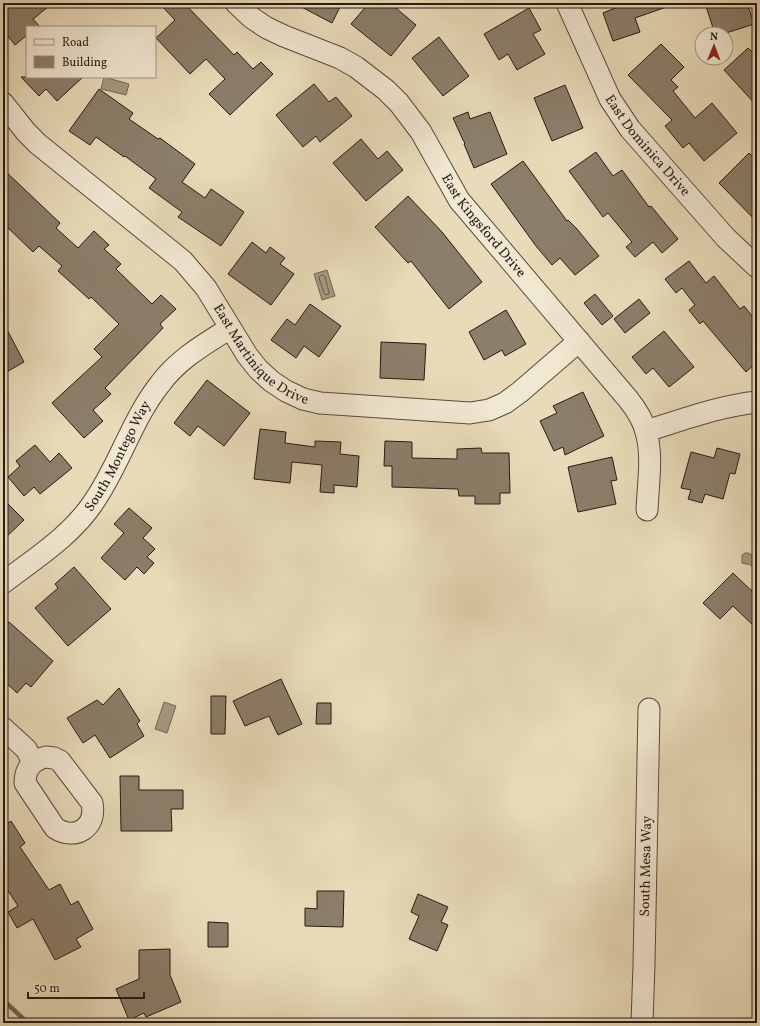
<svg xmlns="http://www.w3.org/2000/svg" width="760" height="1026" font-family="Vollkorn,serif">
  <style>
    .water { fill: #a69981; stroke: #726656 }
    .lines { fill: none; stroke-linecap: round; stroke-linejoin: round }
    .shore { stroke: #665a4b; stroke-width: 1 }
    .stream { stroke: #726656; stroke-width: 4.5 }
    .building { fill: #8b7e6a; stroke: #251a15 }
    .minor-casing { stroke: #564a3e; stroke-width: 23 }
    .minor { stroke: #f1e8d2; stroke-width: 21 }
    .labels { text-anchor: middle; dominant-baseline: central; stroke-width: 4; stroke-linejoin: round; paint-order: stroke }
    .street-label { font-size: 14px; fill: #251a15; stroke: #f1e8d2 }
  </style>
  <rect width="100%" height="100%" fill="#e9dbb9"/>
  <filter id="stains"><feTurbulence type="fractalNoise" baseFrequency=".005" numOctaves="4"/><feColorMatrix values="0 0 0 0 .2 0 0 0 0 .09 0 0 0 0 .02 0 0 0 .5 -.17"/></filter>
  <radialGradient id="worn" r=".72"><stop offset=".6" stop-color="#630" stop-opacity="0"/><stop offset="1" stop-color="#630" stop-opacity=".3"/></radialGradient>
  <!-- water -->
  <g class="water">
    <path d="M 104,77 L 129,84 L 126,95 L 101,89 Z"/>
    <path d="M 327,270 L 335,296 L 322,300 L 314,274 Z"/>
    <path d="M 745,553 L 749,553 L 757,561 L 757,569 L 754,568 L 749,564 L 746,564 L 742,563 L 742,555 Z"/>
    <path d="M 164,702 L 176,706 L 167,733 L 155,729 Z"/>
  </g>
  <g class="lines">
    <!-- shore -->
    <path class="shore" d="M 323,275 L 325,277 L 329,292 L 329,294 L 326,295 L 324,293 L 319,278 L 320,276 Z"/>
    <!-- stream -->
    <path class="stream" d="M 3,1000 L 28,1023"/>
  </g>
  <!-- building -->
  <g class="building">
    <path d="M 3,3 L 53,3 L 33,19 L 40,27 L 27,27 L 27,35 L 15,45 L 3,30 Z"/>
    <path d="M 159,3 L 184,3 L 234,55 L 237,52 L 253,69 L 261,62 L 273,74 L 230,115 L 209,94 L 225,79 L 206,59 L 190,74 L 156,38 L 175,20 Z"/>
    <path d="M 294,3 L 342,3 L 332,23 Z"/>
    <path d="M 369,3 L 390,3 L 416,25 L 391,56 L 351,24 Z"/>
    <path d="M 613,3 L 671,3 L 672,5 L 635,18 L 640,32 L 613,41 L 603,13 L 615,8 Z"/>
    <path d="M 705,3 L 747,3 L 754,24 L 723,34 L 715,34 Z"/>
    <path d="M 529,8 L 541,30 L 533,34 L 545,54 L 517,70 L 508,54 L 499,60 L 484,34 Z"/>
    <path d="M 439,37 L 469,76 L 443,96 L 412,58 Z"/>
    <path d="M 661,44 L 684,67 L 671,80 L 678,87 L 673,91 L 695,118 L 712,103 L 737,133 L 704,161 L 689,143 L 683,148 L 665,126 L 672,120 L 628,75 Z"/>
    <path d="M 748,48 L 757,57 L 757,106 L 724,70 Z"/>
    <path d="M 21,77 L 83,77 L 57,101 L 46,89 L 39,96 Z"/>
    <path d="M 314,84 L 329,102 L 336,97 L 352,116 L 320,142 L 316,136 L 303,147 L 276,115 Z"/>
    <path d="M 565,85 L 583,128 L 552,141 L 534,98 Z"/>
    <path d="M 99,89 L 133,113 L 129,119 L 158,139 L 160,138 L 195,164 L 182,182 L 205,198 L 211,189 L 244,212 L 221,246 L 178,217 L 182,212 L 149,188 L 156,179 L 125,156 L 124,157 L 96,137 L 90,145 L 69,131 Z"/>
    <path d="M 468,112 L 470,119 L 490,112 L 507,154 L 474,168 L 464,144 L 465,143 L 463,140 L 453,118 Z"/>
    <path d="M 361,139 L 378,159 L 387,151 L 403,170 L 366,201 L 333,163 Z"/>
    <path d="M 596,152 L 613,176 L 622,170 L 649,207 L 651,206 L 678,239 L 662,253 L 653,242 L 635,257 L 626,247 L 632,242 L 608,213 L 603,217 L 569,171 Z"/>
    <path d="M 749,153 L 757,161 L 757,222 L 719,183 Z"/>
    <path d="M 523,161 L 567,221 L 568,220 L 577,229 L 599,256 L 575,275 L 560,258 L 552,265 L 536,246 L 491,184 Z"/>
    <path d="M 3,169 L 60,223 L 56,228 L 78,248 L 94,231 L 109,245 L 104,249 L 121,264 L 116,269 L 152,304 L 161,295 L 176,309 L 160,324 L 163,328 L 105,388 L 111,394 L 93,410 L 103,421 L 84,438 L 52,403 L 102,357 L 94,349 L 119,324 L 91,297 L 89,299 L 58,271 L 62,266 L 39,246 L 33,252 L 3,223 Z"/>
    <path d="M 408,196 L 442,232 L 482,282 L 449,309 L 411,261 L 408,263 L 375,227 Z"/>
    <path d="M 252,242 L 266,253 L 270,247 L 285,258 L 280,264 L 294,274 L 271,305 L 228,274 Z"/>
    <path d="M 689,261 L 706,283 L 714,276 L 740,309 L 744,306 L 757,322 L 757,362 L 746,372 L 703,321 L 700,324 L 689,310 L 695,305 L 682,288 L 676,293 L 665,279 Z"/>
    <path d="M 595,294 L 613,316 L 602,325 L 584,303 Z"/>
    <path d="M 639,299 L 650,313 L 625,333 L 614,319 Z"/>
    <path d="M 310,304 L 341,326 L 319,357 L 304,346 L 296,358 L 271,340 L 287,319 L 295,325 Z"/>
    <path d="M 506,310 L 526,344 L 505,356 L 502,350 L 484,360 L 469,332 Z"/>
    <path d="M 3,322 L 24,362 L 3,374 Z"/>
    <path d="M 664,331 L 694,367 L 669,387 L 653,368 L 646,374 L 632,357 Z"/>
    <path d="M 381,342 L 426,344 L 424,380 L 380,378 Z"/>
    <path d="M 207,380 L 250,413 L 224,446 L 198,426 L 190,436 L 174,423 Z"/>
    <path d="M 583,392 L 604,436 L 565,455 L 563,447 L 554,451 L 540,421 L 557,413 L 553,406 Z"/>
    <path d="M 260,429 L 286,432 L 285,443 L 315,447 L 315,441 L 341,442 L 340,454 L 359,456 L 357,487 L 334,485 L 334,493 L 320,492 L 322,465 L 292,462 L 290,483 L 254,479 Z"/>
    <path d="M 385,441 L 412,442 L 412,458 L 457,459 L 457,449 L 481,448 L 482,453 L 509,453 L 510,493 L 500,493 L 500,504 L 475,504 L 475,496 L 459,496 L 458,489 L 392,487 L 392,466 L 384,466 Z"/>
    <path d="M 35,445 L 50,462 L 59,453 L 72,468 L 40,494 L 34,487 L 24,496 L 8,477 L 20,466 L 16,461 Z"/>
    <path d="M 717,448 L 740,454 L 735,474 L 730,473 L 723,499 L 705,494 L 702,503 L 688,499 L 691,490 L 681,488 L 691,452 L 714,458 Z"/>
    <path d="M 612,457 L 617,480 L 611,481 L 616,504 L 578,512 L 568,467 Z"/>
    <path d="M 3,499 L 24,520 L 3,540 Z"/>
    <path d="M 129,508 L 152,528 L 143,538 L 155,549 L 147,557 L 154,563 L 144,574 L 137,567 L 125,580 L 101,558 L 124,533 L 114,524 Z"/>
    <path d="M 74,567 L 111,609 L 68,646 L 35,608 L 58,588 L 55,584 Z"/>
    <path d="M 733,573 L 757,596 L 757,629 L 733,606 L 720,619 L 703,603 Z"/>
    <path d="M 9,622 L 53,661 L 31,687 L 26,683 L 17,693 L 3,680 L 3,629 Z"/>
    <path d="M 281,679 L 302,724 L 278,735 L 269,716 L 245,726 L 233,701 Z"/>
    <path d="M 119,688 L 140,721 L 137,724 L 144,736 L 110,758 L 95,735 L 83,743 L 67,718 L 97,700 L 103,705 Z"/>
    <path d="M 211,696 L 226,696 L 225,734 L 211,734 Z"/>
    <path d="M 317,703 L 331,703 L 331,724 L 316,724 Z"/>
    <path d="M 120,776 L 139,776 L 139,790 L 183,790 L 183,809 L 171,809 L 172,831 L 121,831 Z"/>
    <path d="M 11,821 L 25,843 L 20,847 L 49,890 L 60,884 L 71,905 L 78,901 L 93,929 L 76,939 L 81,947 L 55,960 L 33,919 L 17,928 L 8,912 L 18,906 L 3,883 L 3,826 Z"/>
    <path d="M 317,891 L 344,891 L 343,927 L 305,926 L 305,908 L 317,909 Z"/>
    <path d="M 418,894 L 448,907 L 441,922 L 448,925 L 437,951 L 409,939 L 419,916 L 411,912 Z"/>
    <path d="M 208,922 L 228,923 L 228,947 L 208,947 Z"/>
    <path d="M 170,949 L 170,975 L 181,1002 L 146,1017 L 144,1013 L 129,1020 L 116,989 L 139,979 L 139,950 Z"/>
  </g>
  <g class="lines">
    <!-- minor casing -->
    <g class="minor-casing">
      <g id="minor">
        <path id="s1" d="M 236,3 L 252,18 L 267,28 L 284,36 L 340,58 L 356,67 L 386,90 L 399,103 L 421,132 L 459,200 L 628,399 C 636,409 643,419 646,432 C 653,455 648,485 647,510"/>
        <path id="s2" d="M 567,3 L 610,99 L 630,129 L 726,238 L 757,267"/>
        <path id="s3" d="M 3,103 L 26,132 L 38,144 L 183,261 L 206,288 L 247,355 L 258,369 L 271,381 L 286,391 L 303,399 L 320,403 L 470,413 L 489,410 L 505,403 L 520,392 L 579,341"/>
        <path d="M 646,431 C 683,420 719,406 757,402"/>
        <path id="s4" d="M 3,583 C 34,559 71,536 93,503 C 119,466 132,419 160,384 C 178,359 205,344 230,328"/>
        <path d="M 3,728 L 26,749 L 33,762"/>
        <path d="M 46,757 L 54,758 L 60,761 L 92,803 C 97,828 75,841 55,828 L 25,783 C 25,769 32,760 46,757 Z"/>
        <path id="s5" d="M 642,1023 L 644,964 L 649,709"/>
      </g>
    </g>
    <!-- minor -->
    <use href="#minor" class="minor"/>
  </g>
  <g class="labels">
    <!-- street labels -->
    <g class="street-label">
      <text stroke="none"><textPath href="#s2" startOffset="165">East Dominica Drive</textPath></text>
      <text stroke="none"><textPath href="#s1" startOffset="343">East Kingsford Drive</textPath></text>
      <text stroke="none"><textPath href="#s3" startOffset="364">East Martinique Drive</textPath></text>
      <text stroke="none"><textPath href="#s4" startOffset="174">South Montego Way</textPath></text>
      <text stroke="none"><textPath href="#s5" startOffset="157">South Mesa Way</textPath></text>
    </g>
  </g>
  <!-- margin -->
  <rect width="760" height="1026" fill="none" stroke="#e9dbb9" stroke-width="16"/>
  <rect x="4" y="4" width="752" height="1018" fill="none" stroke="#251a15" stroke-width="2"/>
  <rect x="8" y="8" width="744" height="1010" fill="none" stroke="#251a15"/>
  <!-- legend -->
  <rect x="26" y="26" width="130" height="52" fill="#f1e8d2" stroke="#9f9686"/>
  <rect x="34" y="39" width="20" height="6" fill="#f1e8d2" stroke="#9f9686"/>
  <text x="62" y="46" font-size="12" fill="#251a15">Road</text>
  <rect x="34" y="56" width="20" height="12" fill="#8b7e6a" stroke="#9f9686"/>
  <text x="62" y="66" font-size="12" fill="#251a15">Building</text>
  <!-- north arrow -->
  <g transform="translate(714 46) rotate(1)"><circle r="19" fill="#f1e8d2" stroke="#9f9686"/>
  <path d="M0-3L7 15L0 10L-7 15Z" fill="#8f2418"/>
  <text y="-6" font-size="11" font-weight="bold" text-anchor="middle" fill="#251a15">N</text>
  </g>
  <!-- scale -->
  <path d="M28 992v6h116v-6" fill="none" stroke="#251a15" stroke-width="2"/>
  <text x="34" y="992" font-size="12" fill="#251a15" stroke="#f1e8d2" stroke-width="3" paint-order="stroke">50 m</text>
  <rect width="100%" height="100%" filter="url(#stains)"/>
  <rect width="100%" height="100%" fill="url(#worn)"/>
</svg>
